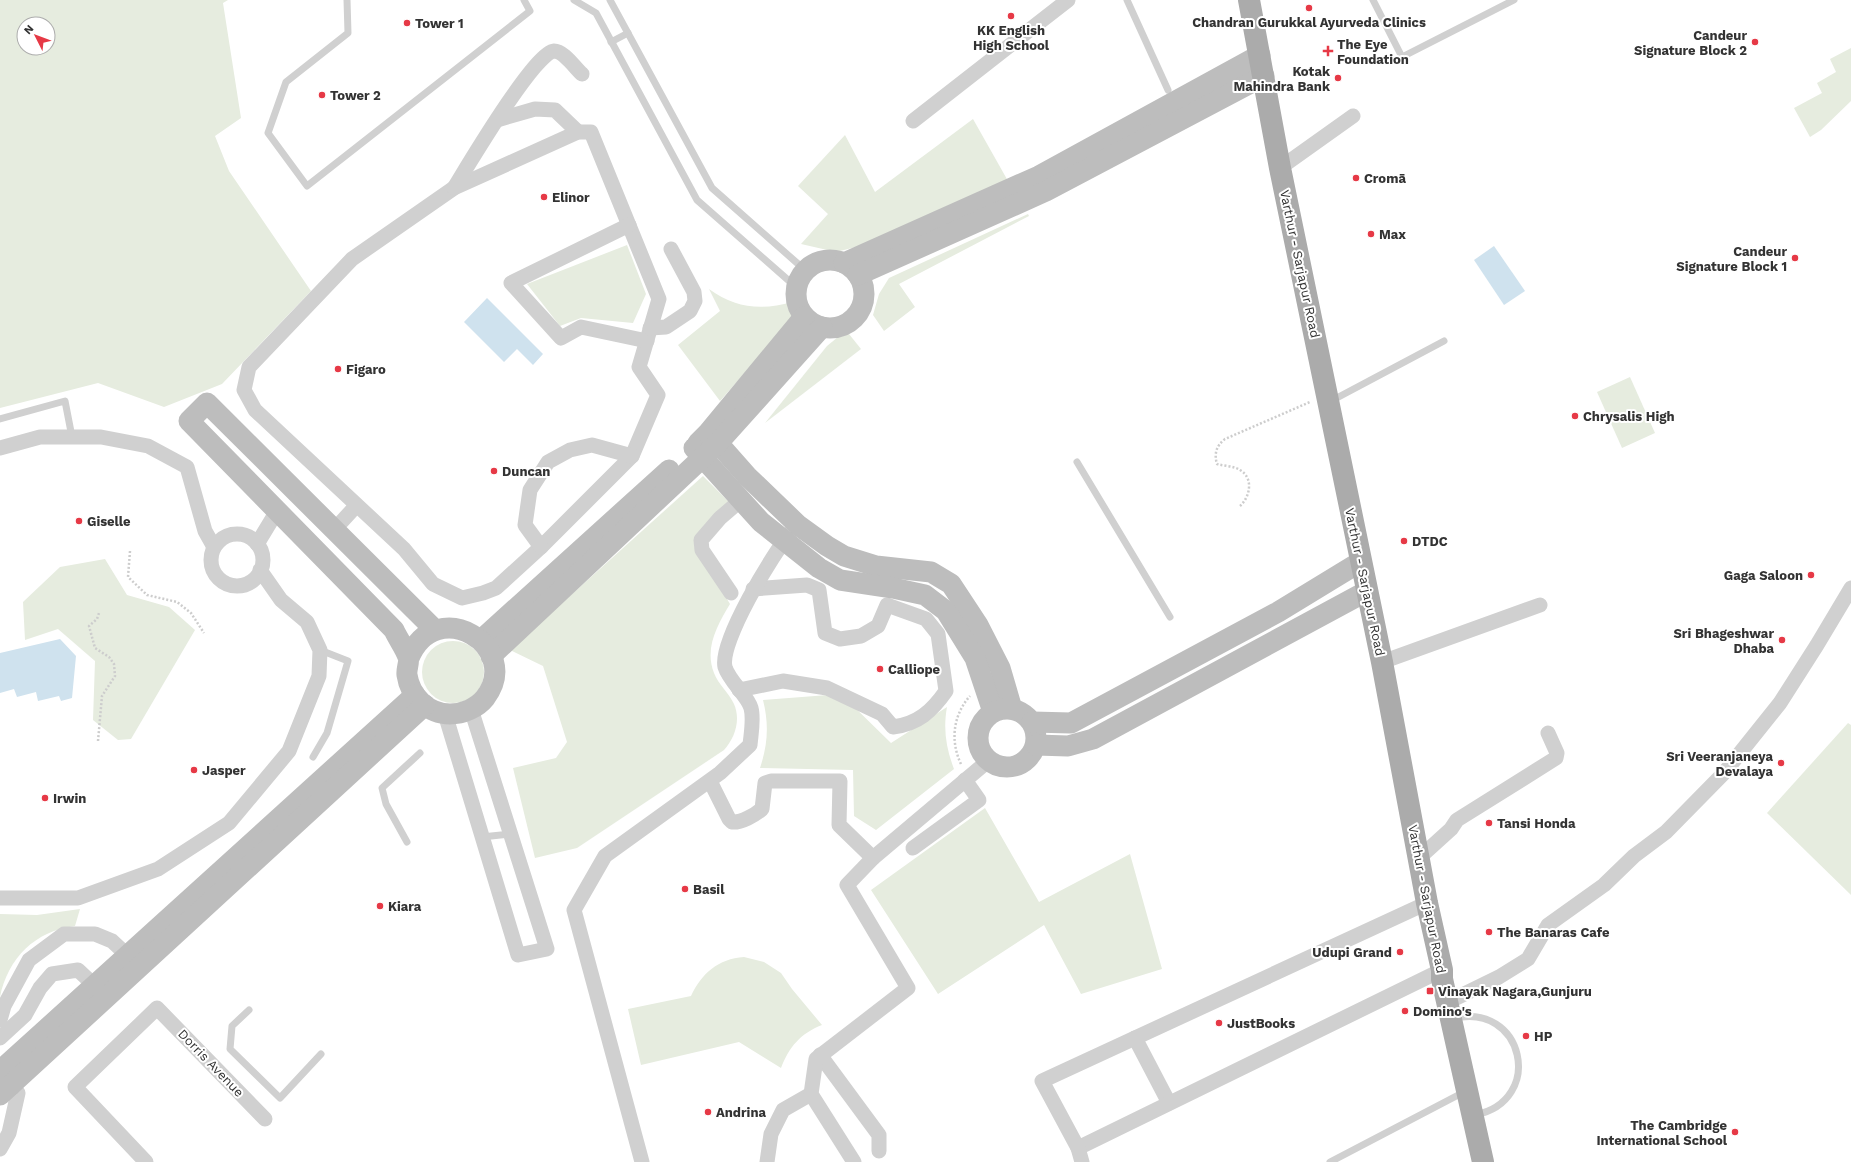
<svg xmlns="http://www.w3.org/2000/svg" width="1851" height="1162" font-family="'Work Sans',sans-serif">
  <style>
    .green { fill: #e6ecdf; fill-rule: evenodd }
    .water { fill: #cfe2ee }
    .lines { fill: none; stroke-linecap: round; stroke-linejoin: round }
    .path { stroke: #cdcdcd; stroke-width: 2.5; stroke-dasharray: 2 2; stroke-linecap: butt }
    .lane { stroke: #d0d0d0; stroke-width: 7 }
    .street { stroke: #d0d0d0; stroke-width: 15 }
    .secondary { stroke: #bdbdbd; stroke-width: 21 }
    .primary { stroke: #ababab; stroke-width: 22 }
    .poi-dot { fill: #e63946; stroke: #fff; stroke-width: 1.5 }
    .labels { text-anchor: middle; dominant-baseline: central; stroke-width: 4; stroke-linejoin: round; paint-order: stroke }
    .poi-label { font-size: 13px; font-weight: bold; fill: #333; stroke: #fff; text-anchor: start }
    .street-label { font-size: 13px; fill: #333; stroke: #fff }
  </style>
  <rect width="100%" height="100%" fill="#fff"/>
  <!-- green -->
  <g class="green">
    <path d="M 0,0 L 228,0 L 223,3 L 241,118 L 215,136 L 229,171 L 311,291 L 222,384 L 164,407 L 98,383 L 0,408 ZM 24,24 L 48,24 L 48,48 L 24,48 Z"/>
    <path d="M 1851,48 L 1851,101 L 1821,130 L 1810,137 L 1794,108 L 1822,93 L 1817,83 L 1836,72 L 1830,59 Z"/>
    <path d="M 973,119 L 1008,181 L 868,244 L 836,252 L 801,244 L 828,214 L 798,186 L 845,135 L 875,192 Z"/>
    <path d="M 1028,214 L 1029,216 L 899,284 L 915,307 L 884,331 L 873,315 L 879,294 L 889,278 Z"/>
    <path d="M 627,245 L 646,294 L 633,323 L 581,318 L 560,326 L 527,284 Z"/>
    <path d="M 709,289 C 735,308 761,311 792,302 L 792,319 L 720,401 L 678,345 L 720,311 Z"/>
    <path d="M 849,334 L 861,349 L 765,423 L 827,346 L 838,337 Z"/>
    <path d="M 1630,377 L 1655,433 L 1622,448 L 1597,392 Z"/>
    <path d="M 703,476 L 730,503 L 697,548 L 730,604 C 718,624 704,648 714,673 C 718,684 729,693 734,704 C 741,720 735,738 724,750 L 577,848 L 535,858 L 513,768 L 556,758 L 567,742 L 543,666 L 510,650 Z"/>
    <path d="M 105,559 L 127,595 L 169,607 L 195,630 L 131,739 L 118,740 L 93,720 L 95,661 L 58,629 L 25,640 L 23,602 L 60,567 Z"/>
    <circle cx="453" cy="672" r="31"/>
    <path d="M 841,694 L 891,743 L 947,707 C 943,729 946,748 954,769 L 876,830 L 854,816 L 853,770 L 760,768 C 768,744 769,724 763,700 Z"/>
    <path d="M 1848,723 L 1851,725 L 1851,895 L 1767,813 Z"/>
    <path d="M 985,808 L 1039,902 L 1130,854 L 1162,969 L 1081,994 L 1044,925 L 938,994 L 871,890 Z"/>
    <path d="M 80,909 L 75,926 C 35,931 8,958 0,997 L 0,914 L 37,915 Z"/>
    <path d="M 744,957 L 764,962 L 781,973 L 792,989 L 822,1025 C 801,1033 789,1047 781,1068 L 739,1042 L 641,1065 L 628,1009 L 691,996 C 702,973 718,959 744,957 Z"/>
  </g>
  <!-- water -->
  <g class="water">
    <path d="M 1494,246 L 1525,291 L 1504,305 L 1474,260 Z"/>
    <path d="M 487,298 L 543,354 L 533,365 L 517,349 L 504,362 L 464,322 Z"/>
    <path d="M 60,639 L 76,656 L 72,698 L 61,701 L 59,696 L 38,701 L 36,692 L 17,697 L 14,689 L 0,693 L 0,653 Z"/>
  </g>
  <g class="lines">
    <!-- path -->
    <g class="path">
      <path d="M 1240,506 C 1250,497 1254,478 1240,470 C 1234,466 1224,466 1217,464 C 1214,454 1216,446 1225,439 L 1310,402"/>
      <path d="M 130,551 L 128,577 L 147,595 L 177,602 L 191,613 L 204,633"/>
      <path d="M 98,741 L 102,696 L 115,676 L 114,664 L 109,657 L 95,648 L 89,626 L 97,619 L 99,613"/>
      <path d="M 961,764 C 950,741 953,715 970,696"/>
    </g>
    <!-- lane -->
    <g class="lane">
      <path d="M 347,0 L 348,33 L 286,82 L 268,133 L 307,186 L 530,11 L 524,0"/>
      <path d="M 574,0 L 596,13 L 697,200 L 796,287"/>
      <path d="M 610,0 L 712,188 L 805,270"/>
      <path d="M 1127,0 L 1168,90"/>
      <path d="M 1373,0 L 1402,57 L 1514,0"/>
      <path d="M 611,42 L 628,33"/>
      <path d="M 1331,401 L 1444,341"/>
      <path d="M 0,419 L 65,401 L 72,437"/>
      <path d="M 1077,462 L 1170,617"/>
      <path d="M 313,757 L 327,733 L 348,661 L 320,650"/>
      <path d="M 482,837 L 511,834"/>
      <path d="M 407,842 L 386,804 L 382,788 L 420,753"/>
      <path d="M 249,1010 L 232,1026 L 230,1049 L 280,1098 L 321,1054"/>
      <path d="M 1452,1019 C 1524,1000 1546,1101 1475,1115"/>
      <path d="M 1330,1162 L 1464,1092"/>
    </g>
    <!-- street -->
    <g class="street">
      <path d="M 497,120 L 535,109 L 555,110 L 578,132"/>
      <path d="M 913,121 L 1068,0"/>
      <path d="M 578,132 L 591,132 L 659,299 L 639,367 L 658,395 L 632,456 L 541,547 L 496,588 L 483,593 L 462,598 L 433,584 L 404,549 L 255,410 L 244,390 L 249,367 L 352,259 L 454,188 Z"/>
      <path d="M 1280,168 L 1353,116"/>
      <path d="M 454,188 C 467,167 535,52 554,51 C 564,51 575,68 582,74"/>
      <path d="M 629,225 L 511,283 L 561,338 L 581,327 L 647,341"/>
      <path d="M 650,328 L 666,327 L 690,311 L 695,301 L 694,292 L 671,249"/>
      <path d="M 0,448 L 40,437 L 101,437 L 148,446 L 187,467 L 205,531 L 214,547"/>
      <path d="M 334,530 L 356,506"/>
      <circle cx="237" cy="560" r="26"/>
      <path d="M 257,544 L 277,511"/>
      <path d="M 541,547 L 525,525 L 530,490 L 548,462 L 570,450 L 592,445 L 632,456"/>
      <path d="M 731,593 L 702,550 L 701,540 L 720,518 L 741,500"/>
      <path d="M 1382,662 L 1540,605"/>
      <path d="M 739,690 L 783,681 L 827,688 L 882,714 L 893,727 C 918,724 932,711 946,691 L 938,634 L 926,619 L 887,605 L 878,626 L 861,636 L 840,639 L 825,633 L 819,590 L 807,585 L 753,589"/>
      <path d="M 445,714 L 518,955 L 547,949 L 471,709"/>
      <path d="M 710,781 L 729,819 L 732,822 C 741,823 755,815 762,809 L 765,783 L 771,781 L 840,781 L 839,825 L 873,858"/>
      <path d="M 913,848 L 979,800 L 965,780"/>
      <path d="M 1419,858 L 1451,829 L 1457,820 L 1556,758 L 1557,753 L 1548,733"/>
      <path d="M 0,898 L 78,898 L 158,869 L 229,823 L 289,751 L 319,676 L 320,650 L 307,622 L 281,600 L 260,570"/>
      <path d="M 1448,1002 L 1499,977 L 1528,959 L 1548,925 L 1604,885 L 1634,856 L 1666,832 L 1724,773 L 1780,703 L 1817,645 L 1851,588"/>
      <path d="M 0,1020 L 4,1006 L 29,960 L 64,934 L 95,934 L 112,941 L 127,955"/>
      <path d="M 0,1038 L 25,1015 L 40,988 L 52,974 L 78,970 L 94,985"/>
      <path d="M 1135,1038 L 1169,1103"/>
      <path d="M 820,1055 L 879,1135 L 879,1151"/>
      <path d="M 1078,1148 L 1442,970"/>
      <path d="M 0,1149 L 9,1133 L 18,1093 L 11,1085"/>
      <path d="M 146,1162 L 75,1087 L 157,1008 L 265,1119"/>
      <path d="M 642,1162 L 574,910 L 605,856 L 720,773 L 750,745 C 751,734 754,719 751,708 C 748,696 729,681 725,667 C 719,642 773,554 790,533"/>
      <path d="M 767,1162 L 771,1134 L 783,1110 L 811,1094"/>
      <path d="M 854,1162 L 811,1094 L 816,1059 L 908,988 L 847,885 L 873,858 L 988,761"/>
      <path d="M 1082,1162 L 1078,1148 L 1042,1081 L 1427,903"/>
    </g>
    <!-- secondary -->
    <g class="secondary">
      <circle cx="830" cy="294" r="34"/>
      <path d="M 844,263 L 1039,176 L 1260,55"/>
      <path d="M 858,275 L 1046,191 L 1264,76"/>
      <path d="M 709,433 L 747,476 L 798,525 L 827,546 L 844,556 L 876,566 L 931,572 L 951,584 L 978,625 L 1000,668 L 1012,709"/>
      <path d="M 698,443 L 708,433 L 804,317"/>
      <path d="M 694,448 L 761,522 L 819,568 L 840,580 L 893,588 L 925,595 L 946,611 L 975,658 L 993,712"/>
      <path d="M 481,640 L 669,470"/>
      <path d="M 491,656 L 718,443 L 822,327"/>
      <path d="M 409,658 C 436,593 524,647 485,698 C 477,708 463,714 450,714 C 428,714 410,696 407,675 C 406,669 410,662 408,657 C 405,648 398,639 394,630 L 189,421 L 207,403 L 435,630"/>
      <circle cx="1007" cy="738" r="29"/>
      <path d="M 1032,722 L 1071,723 L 1278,612 L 1360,562"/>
      <path d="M 1036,745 L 1068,746 L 1093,739 L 1367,591"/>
      <path d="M 11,1085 L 0,1071 L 415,695"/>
      <path d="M 0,1095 L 425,705"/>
    </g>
    <!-- primary -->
    <path class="primary" d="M 1249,0 L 1280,168 L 1382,662 L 1427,903 L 1442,970 L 1442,979 L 1483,1162"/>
  </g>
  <!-- markers -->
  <g class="poi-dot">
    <circle cx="1309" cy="8" r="4"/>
    <circle cx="1011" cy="16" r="4"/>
    <circle cx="407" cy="23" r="4"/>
    <circle cx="1755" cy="42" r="4"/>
    <path d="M1326 45h4v4h4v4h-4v4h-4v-4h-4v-4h4z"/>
    <circle cx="1338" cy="78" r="4"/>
    <circle cx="322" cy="95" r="4"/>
    <circle cx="1356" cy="178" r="4"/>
    <circle cx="544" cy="197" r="4"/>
    <circle cx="1371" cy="234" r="4"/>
    <circle cx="1795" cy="258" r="4"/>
    <circle cx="338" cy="369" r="4"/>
    <circle cx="1575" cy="416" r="4"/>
    <circle cx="494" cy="471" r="4"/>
    <circle cx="79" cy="521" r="4"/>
    <circle cx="1404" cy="541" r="4"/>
    <circle cx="1811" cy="575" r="4"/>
    <circle cx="1782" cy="640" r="4"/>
    <circle cx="880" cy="669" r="4"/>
    <circle cx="1781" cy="763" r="4"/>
    <circle cx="194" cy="770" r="4"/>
    <circle cx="45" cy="798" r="4"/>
    <circle cx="1489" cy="823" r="4"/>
    <circle cx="685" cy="889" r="4"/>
    <circle cx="380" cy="906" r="4"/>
    <circle cx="1489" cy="932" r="4"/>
    <circle cx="1400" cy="952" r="4"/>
    <rect x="1426" y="987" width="8" height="8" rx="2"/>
    <circle cx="1405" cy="1011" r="4"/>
    <circle cx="1219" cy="1023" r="4"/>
    <circle cx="1526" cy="1036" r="4"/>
    <circle cx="708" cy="1112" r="4"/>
    <circle cx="1735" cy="1132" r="4"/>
  </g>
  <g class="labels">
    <!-- poi labels -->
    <g class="poi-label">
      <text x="1309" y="22" text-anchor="middle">Chandran Gurukkal Ayurveda Clinics</text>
      <text x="415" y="23">Tower 1</text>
      <text x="1011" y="30" text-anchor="middle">KK English<tspan x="1011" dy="15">High School</tspan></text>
      <text x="1747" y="35" text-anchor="end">Candeur<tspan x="1747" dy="15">Signature Block 2</tspan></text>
      <text x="1337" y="44">The Eye<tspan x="1337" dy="15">Foundation</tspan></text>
      <text x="1330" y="71" text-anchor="end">Kotak<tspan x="1330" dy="15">Mahindra Bank</tspan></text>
      <text x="330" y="95">Tower 2</text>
      <text x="1364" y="178">Cromā</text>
      <text x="552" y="197">Elinor</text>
      <text x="1379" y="234">Max</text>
      <text x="1787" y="251" text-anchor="end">Candeur<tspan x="1787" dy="15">Signature Block 1</tspan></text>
      <text x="346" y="369">Figaro</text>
      <text x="1583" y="416">Chrysalis High</text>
      <text x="502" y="471">Duncan</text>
      <text x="87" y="521">Giselle</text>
      <text x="1412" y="541">DTDC</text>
      <text x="1803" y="575" text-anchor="end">Gaga Saloon</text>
      <text x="1774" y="633" text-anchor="end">Sri Bhageshwar<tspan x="1774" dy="15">Dhaba</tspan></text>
      <text x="888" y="669">Calliope</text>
      <text x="1773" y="756" text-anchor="end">Sri Veeranjaneya<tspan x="1773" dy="15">Devalaya</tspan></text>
      <text x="202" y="770">Jasper</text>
      <text x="53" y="798">Irwin</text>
      <text x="1497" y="823">Tansi Honda</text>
      <text x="693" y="889">Basil</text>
      <text x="388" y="906">Kiara</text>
      <text x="1497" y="932">The Banaras Cafe</text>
      <text x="1392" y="952" text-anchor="end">Udupi Grand</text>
      <text x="1438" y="991">Vinayak Nagara,Gunjuru</text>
      <text x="1413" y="1011">Domino's</text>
      <text x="1227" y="1023">JustBooks</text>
      <text x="1534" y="1036">HP</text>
      <text x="716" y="1112">Andrina</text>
      <text x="1727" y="1125" text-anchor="end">The Cambridge<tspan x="1727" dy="15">International School</tspan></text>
    </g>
    <!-- street labels -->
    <g class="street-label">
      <text transform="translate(1300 264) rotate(78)">Varthur - Sarjapur Road</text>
      <text transform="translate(1365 582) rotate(78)">Varthur - Sarjapur Road</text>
      <text transform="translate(1427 899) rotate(79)">Varthur - Sarjapur Road</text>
      <text transform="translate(211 1063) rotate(46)">Dorris Avenue</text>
    </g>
  </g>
  <!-- north arrow -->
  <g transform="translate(36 36) rotate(312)"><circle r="19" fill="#ffffff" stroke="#adadad"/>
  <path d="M0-3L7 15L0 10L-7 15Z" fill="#e63946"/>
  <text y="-6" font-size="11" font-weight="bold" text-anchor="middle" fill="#333333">N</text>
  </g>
</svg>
